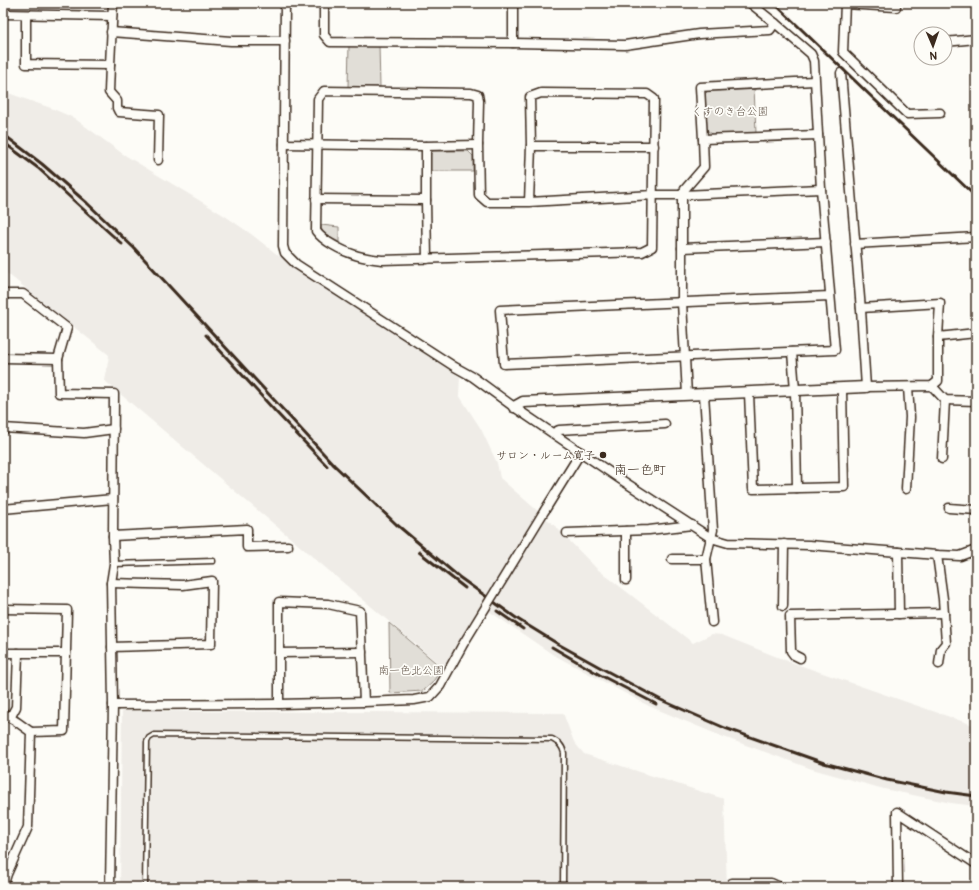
<svg xmlns="http://www.w3.org/2000/svg" width="979" height="890" font-family="Pangolin,'Klee One',sans-serif">
  <style>
    .built { fill: #efece7 }
    .green { fill: #e1ded7; stroke: #8e847a }
    .lines { fill: none; stroke-linecap: round; stroke-linejoin: round }
    .service-casing { stroke: #3b2a1e; stroke-width: 7 }
    .minor-casing { stroke: #3b2a1e; stroke-width: 11 }
    .tertiary-casing { stroke: #3b2a1e; stroke-width: 13 }
    .service { stroke: #fdfcf7; stroke-width: 4 }
    .minor { stroke: #fdfcf7; stroke-width: 8 }
    .tertiary { stroke: #fdfcf7; stroke-width: 10 }
    .rail { stroke: #3b2a1e; stroke-width: 3 }
    .minor-bridge-casing { stroke: #3b2a1e; stroke-width: 11; stroke-linecap: butt }
    .minor-bridge { stroke: #fdfcf7; stroke-width: 8 }
    .poi-dot { fill: #3b2a1e; stroke: #fdfcf7; stroke-width: 1.5 }
    .labels { text-anchor: middle; dominant-baseline: central; stroke-width: 3.5; stroke-linejoin: round; paint-order: stroke }
    .park-label { font-size: 11px; fill: #64574c; stroke: #fdfcf7 }
    .poi-label { font-size: 11px; fill: #3b2a1e; stroke: #fdfcf7; text-anchor: end }
    .quarter-label { font-size: 13px; fill: #3b2a1e; stroke: #fdfcf7 }
  </style>
  <rect width="100%" height="100%" fill="#fdfcf7"/>
  <filter id="ink" filterUnits="userSpaceOnUse"><feTurbulence type="fractalNoise" baseFrequency=".025" numOctaves="2"/><feDisplacementMap in="SourceGraphic" scale="8" xChannelSelector="R" yChannelSelector="G"/><feConvolveMatrix kernelMatrix="1 2 1 2 8 2 1 2 1" color-interpolation-filters="sRGB"/></filter>
  <g filter="url(#ink)">
    <!-- built -->
    <g class="built">
      <path d="M 3,91 L 22,98 L 51,108 L 74,118 L 123,154 L 225,216 L 251,234 L 288,263 L 348,304 L 460,377 L 459,395 L 481,429 L 497,463 L 500,478 L 556,527 L 596,568 L 693,643 L 712,634 L 722,635 L 782,659 L 976,726 L 976,806 L 951,803 L 884,789 L 812,769 L 721,736 L 649,706 L 552,654 L 483,607 L 445,669 L 105,381 L 109,355 L 3,270 Z"/>
      <path d="M 122,711 L 563,713 L 574,742 L 584,754 L 724,799 L 727,887 L 120,887 Z"/>
    </g>
    <!-- green -->
    <g class="green">
      <path d="M 349,45 L 379,45 L 380,87 L 348,87 Z"/>
      <path d="M 754,87 L 756,133 L 713,135 L 707,130 L 705,94 L 710,89 Z"/>
      <path d="M 433,151 L 468,151 L 473,156 L 473,171 L 429,171 L 429,156 Z"/>
      <path d="M 321,225 L 339,227 L 339,242 C 330,237 321,236 321,225 Z"/>
      <path d="M 389,623 L 442,668 L 432,683 L 423,691 L 390,693 Z"/>
    </g>
    <g class="lines">
      <!-- service casing -->
      <g class="service-casing">
        <g id="service">
          <path d="M 114,564 L 213,561"/>
          <path d="M 145,887 L 147,742 L 149,738 L 154,735 L 552,739 C 559,743 562,745 564,753 L 563,887"/>
        </g>
      </g>
      <!-- minor casing -->
      <g class="minor-casing">
        <g id="minor">
          <path d="M 285,3 L 283,246 L 285,253 L 296,264 L 455,367 L 473,377 L 514,407 L 620,479 L 711,538 L 728,543 L 809,545 L 937,555 L 960,556 L 976,550"/>
          <path d="M 324,3 L 324,35 L 330,42 L 513,43 L 625,45 L 699,34 L 770,30 L 775,23"/>
          <path d="M 750,3 L 775,23 L 811,54 L 814,61 L 821,189 L 835,350 L 504,364 L 500,310 L 830,296"/>
          <path d="M 845,3 L 843,52 L 907,114 L 940,113"/>
          <path d="M 845,4 L 896,7"/>
          <path d="M 3,14 L 112,16"/>
          <path d="M 26,15 L 26,64 L 110,65 L 113,3"/>
          <path d="M 111,32 L 231,41 L 285,41"/>
          <path d="M 945,42 L 976,39"/>
          <path d="M 513,43 L 513,3"/>
          <path d="M 110,65 L 109,92 L 117,101 L 117,108 L 119,112 L 159,115 L 158,160"/>
          <path d="M 841,73 L 861,310 L 866,387 L 932,386 L 938,381 L 938,337"/>
          <path d="M 703,139 L 818,135"/>
          <path d="M 284,144 L 426,146 L 478,145"/>
          <path d="M 426,146 L 426,200 L 427,259"/>
          <path d="M 531,146 L 654,146"/>
          <path d="M 316,199 L 426,200"/>
          <path d="M 529,202 L 531,146 L 530,97 L 541,93 L 647,94 L 654,99 L 652,247 L 642,252 L 382,260 C 363,258 350,255 333,245 C 326,241 321,238 316,231 L 318,99 L 324,91 L 471,93 L 478,95 L 479,101 L 478,145 L 479,195 L 487,202 L 529,202 L 653,195 L 682,195 L 821,189"/>
          <path d="M 855,244 L 976,237"/>
          <path d="M 682,248 L 826,242"/>
          <path d="M 3,294 L 23,294 L 67,328 L 58,359 L 59,393 L 114,394 L 113,536 L 114,564 L 111,583 L 113,705 L 110,887"/>
          <path d="M 861,308 L 940,303 L 938,337 L 976,333"/>
          <path d="M 792,352 L 795,390 L 797,488"/>
          <path d="M 3,358 L 58,359"/>
          <path d="M 932,386 L 945,400 L 976,401"/>
          <path d="M 749,393 L 753,489 L 844,487 L 842,389"/>
          <path d="M 704,394 L 713,530 L 709,546 L 706,559 L 712,622"/>
          <path d="M 687,395 L 682,302 L 682,195 L 685,189 L 704,167 L 703,139 L 700,87 L 814,81"/>
          <path d="M 3,428 L 84,433 L 114,429"/>
          <path d="M 553,433 L 559,430 L 665,424"/>
          <path d="M 942,459 L 945,400"/>
          <path d="M 906,489 L 910,417 L 908,387"/>
          <path d="M 949,508 L 976,510"/>
          <path d="M 3,509 L 113,499"/>
          <path d="M 545,510 L 581,452"/>
          <path d="M 626,531 L 626,580"/>
          <path d="M 567,533 L 649,530 L 692,525"/>
          <path d="M 113,536 L 247,529 L 247,547 L 288,546"/>
          <path d="M 898,552 L 899,614"/>
          <path d="M 937,555 L 943,599 L 946,643 L 941,649 L 939,664"/>
          <path d="M 672,559 L 706,559"/>
          <path d="M 111,583 L 183,585 L 212,581 L 211,644 L 112,647"/>
          <path d="M 783,606 L 784,544"/>
          <path d="M 3,609 L 67,610 L 64,731 L 31,732"/>
          <path d="M 3,653 L 66,653"/>
          <path d="M 279,653 L 362,652"/>
          <path d="M 800,658 L 794,655 L 791,651 L 790,616 L 944,613"/>
          <path d="M 279,704 L 279,602 L 328,604 L 360,611 L 364,702"/>
          <path d="M 113,705 L 279,704 L 364,702 L 414,700 L 430,697 L 440,686 L 462,646"/>
          <path d="M 3,713 L 17,722 L 31,732 L 28,827 L 7,874 L 3,887"/>
          <path d="M 10,718 L 16,707 L 18,653"/>
          <path d="M 732,887 L 732,883 L 771,883 L 780,887"/>
          <path d="M 898,887 L 897,812 L 976,864"/>
        </g>
      </g>
      <!-- tertiary casing -->
      <g class="tertiary-casing">
        <path id="tertiary" d="M 514,407 L 523,402 L 866,387"/>
      </g>
      <!-- service -->
      <use href="#service" class="service"/>
      <!-- minor -->
      <use href="#minor" class="minor"/>
      <!-- tertiary -->
      <use href="#tertiary" class="tertiary"/>
      <!-- rail -->
      <g class="rail">
        <path d="M 774,3 L 976,197"/>
        <path d="M 3,134 L 42,164 L 87,203 L 134,248 L 334,465 L 396,524 L 459,577 L 519,620 L 558,644 L 603,669 L 661,700 L 725,728 L 824,763 L 887,780 L 946,792 L 976,796"/>
        <path d="M 3,142 L 38,168 L 83,209 L 122,244"/>
        <path d="M 206,335 L 275,411 L 327,466"/>
        <path d="M 419,552 L 465,588"/>
        <path d="M 497,611 L 523,629"/>
        <path d="M 552,647 L 600,675 L 656,704"/>
      </g>
      <!-- minor-bridge casing -->
      <g class="minor-bridge-casing">
        <path id="minor-bridge" d="M 462,646 L 545,510"/>
      </g>
      <!-- minor-bridge -->
      <use href="#minor-bridge" class="minor-bridge"/>
    </g>
  </g>
  <!-- markers -->
  <circle class="poi-dot" cx="603" cy="455" r="4"/>
  <g class="labels">
    <!-- park labels -->
    <g class="park-label">
      <text x="730" y="111">くすのき台公園</text>
      <text x="411" y="670">南一色北公園</text>
    </g>
    <!-- poi labels -->
    <g class="poi-label">
      <text x="595" y="455">サロン・ルーム寛子</text>
    </g>
    <!-- quarter labels -->
    <g class="quarter-label">
      <text x="640" y="470">南一色町</text>
    </g>
  </g>
  <!-- margin -->
  <rect width="979" height="890" fill="none" stroke="#fdfcf7" stroke-width="16"/>
  <rect x="8" y="8" width="963" height="874" fill="none" stroke="#3b2a1e" stroke-width="1.5" filter="url(#ink)"/>
  <!-- north arrow -->
  <g transform="translate(933 46) rotate(178)"><circle r="19" fill="#fdfcf7" stroke="#afa8a0"/>
  <path d="M0-3L7 15L0 10L-7 15Z" fill="#3b2a1e"/>
  <text y="-6" font-size="11" font-weight="bold" text-anchor="middle" fill="#3b2a1e">N</text>
  </g>
</svg>
